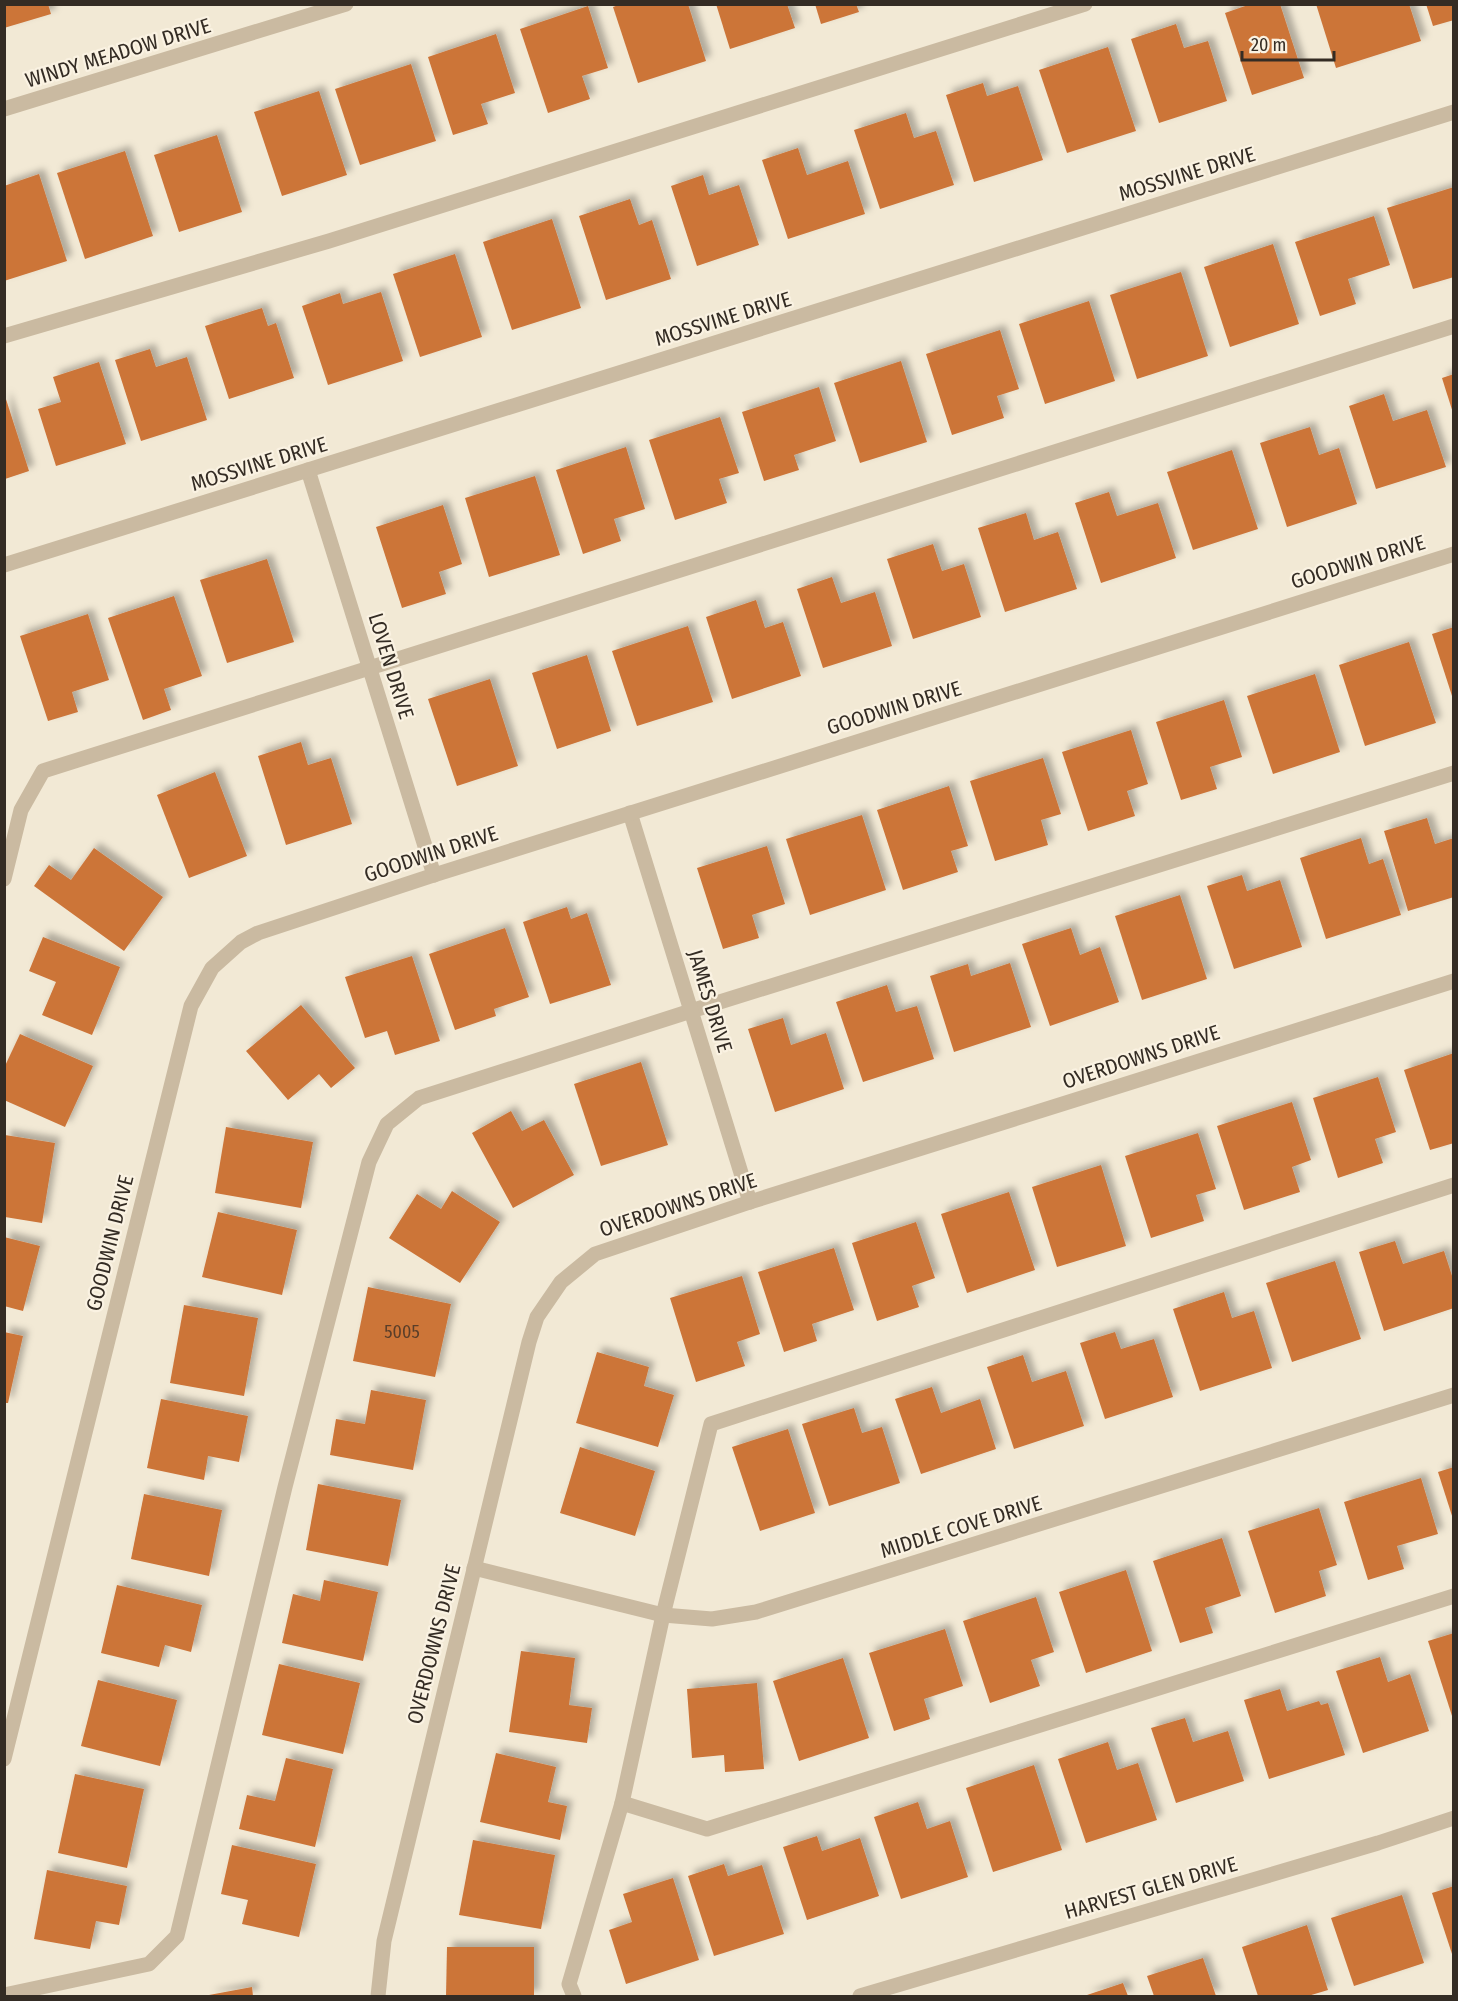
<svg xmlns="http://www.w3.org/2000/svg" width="1458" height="2001" font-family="'Fira Sans Condensed',sans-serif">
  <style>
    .building { fill: #cc7439; filter: url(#shadow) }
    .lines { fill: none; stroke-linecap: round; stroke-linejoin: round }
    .service { stroke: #cabaa1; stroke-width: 15 }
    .minor { stroke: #cabaa1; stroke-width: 15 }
    .labels { text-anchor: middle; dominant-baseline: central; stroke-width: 4.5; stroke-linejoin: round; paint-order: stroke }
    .number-label { font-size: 18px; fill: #5a3e29 }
    .street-label { font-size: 21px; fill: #342c24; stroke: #faf2e2 }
  </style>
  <defs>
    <filter id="shadow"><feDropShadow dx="5.5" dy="-5.5" stdDeviation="3" flood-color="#0004"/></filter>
  </defs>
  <rect width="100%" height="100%" fill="#f2e9d5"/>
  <!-- building -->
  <g class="building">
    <path d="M 4,4 L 48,4 L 51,14 L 4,28 Z"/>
    <path d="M 621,4 L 688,4 L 706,61 L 638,83 L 613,7 Z"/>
    <path d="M 716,4 L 787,4 L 795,28 L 730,49 Z"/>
    <path d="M 815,4 L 856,4 L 859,12 L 821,24 Z"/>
    <path d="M 1251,4 L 1280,4 L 1304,78 L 1252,95 L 1225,13 Z"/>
    <path d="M 1316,4 L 1409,4 L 1421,41 L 1336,68 Z"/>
    <path d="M 1426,4 L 1454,4 L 1454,20 L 1433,26 Z"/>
    <path d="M 588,6 L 608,68 L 582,76 L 590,99 L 548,113 L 520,29 Z"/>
    <path d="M 1176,24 L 1184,48 L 1208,41 L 1227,101 L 1159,123 L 1131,39 Z"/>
    <path d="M 496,34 L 515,93 L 481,104 L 488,124 L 453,135 L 428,57 Z"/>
    <path d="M 1108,47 L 1136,131 L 1067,153 L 1039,70 Z"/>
    <path d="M 411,64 L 436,141 L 360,165 L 335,89 Z"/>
    <path d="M 983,83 L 987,96 L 1018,86 L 1043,160 L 974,182 L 946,95 Z"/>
    <path d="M 319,91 L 347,175 L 282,196 L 254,112 Z"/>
    <path d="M 906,113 L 914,138 L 936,131 L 954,185 L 880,209 L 854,130 Z"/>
    <path d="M 217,135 L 242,212 L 179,232 L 154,155 Z"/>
    <path d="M 798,148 L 807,175 L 848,161 L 865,214 L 788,239 L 762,160 Z"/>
    <path d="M 125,151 L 153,236 L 85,259 L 57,173 Z"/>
    <path d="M 39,174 L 67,261 L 4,281 L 4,186 Z"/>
    <path d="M 703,175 L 709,195 L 739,185 L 759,245 L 697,266 L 671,186 Z"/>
    <path d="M 1454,187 L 1454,277 L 1413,289 L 1387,208 Z"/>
    <path d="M 630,199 L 639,225 L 652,220 L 671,279 L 606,300 L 579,216 Z"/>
    <path d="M 1374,216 L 1390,265 L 1348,279 L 1356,304 L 1320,316 L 1295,242 Z"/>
    <path d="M 552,219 L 581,308 L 512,330 L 483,242 Z"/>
    <path d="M 1273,244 L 1299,324 L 1230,347 L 1204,267 Z"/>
    <path d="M 455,254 L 482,337 L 420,357 L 393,274 Z"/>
    <path d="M 1181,272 L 1208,356 L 1137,379 L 1110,295 Z"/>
    <path d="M 381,292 L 403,361 L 328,385 L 302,306 L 340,293 L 343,304 Z"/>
    <path d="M 1089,301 L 1115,381 L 1045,404 L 1019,324 Z"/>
    <path d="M 262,308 L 268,326 L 276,323 L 294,378 L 229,399 L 205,326 Z"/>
    <path d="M 1000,330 L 1019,389 L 997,396 L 1004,418 L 952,435 L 926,354 Z"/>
    <path d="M 150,349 L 156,367 L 187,357 L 207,420 L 141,441 L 115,360 Z"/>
    <path d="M 901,361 L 927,442 L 860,463 L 834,383 Z"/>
    <path d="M 99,362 L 126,444 L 56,466 L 38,409 L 61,402 L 53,377 Z"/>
    <path d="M 1454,374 L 1454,413 L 1453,413 L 1442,378 Z"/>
    <path d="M 819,387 L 836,441 L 794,455 L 799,470 L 764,481 L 742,412 Z"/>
    <path d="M 1384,394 L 1393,421 L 1427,410 L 1446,467 L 1376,489 L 1349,406 Z"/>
    <path d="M 5,396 L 29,471 L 5,479 Z"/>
    <path d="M 720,417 L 739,473 L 719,479 L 727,503 L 675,520 L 649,440 Z"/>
    <path d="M 1310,427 L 1319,455 L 1339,448 L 1357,504 L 1287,527 L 1260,443 Z"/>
    <path d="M 626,447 L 645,509 L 614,519 L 621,541 L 583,554 L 556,470 Z"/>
    <path d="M 1232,450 L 1258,529 L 1193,550 L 1167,472 Z"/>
    <path d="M 535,476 L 560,555 L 489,577 L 465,498 Z"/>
    <path d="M 1109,492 L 1117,516 L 1158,503 L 1176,558 L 1101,583 L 1075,503 Z"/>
    <path d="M 443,505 L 462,564 L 439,572 L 446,594 L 402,608 L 376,527 Z"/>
    <path d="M 1026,513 L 1034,540 L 1058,532 L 1077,589 L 1005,612 L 978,528 Z"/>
    <path d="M 933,544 L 942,571 L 964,564 L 981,617 L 913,639 L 887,559 Z"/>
    <path d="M 267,559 L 294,642 L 227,663 L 200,580 Z"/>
    <path d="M 832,577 L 841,603 L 875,592 L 892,646 L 823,668 L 797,589 Z"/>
    <path d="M 174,596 L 202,676 L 164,689 L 171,710 L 143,720 L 108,618 Z"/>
    <path d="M 756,600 L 765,628 L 783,622 L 801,676 L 732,699 L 706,617 Z"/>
    <path d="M 88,614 L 109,680 L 72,692 L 78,712 L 48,721 L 20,636 Z"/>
    <path d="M 688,626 L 713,702 L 637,726 L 612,651 Z"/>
    <path d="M 1454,627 L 1454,699 L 1453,699 L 1432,634 Z"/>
    <path d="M 1409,642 L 1436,723 L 1365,746 L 1339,665 Z"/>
    <path d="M 587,655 L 611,731 L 557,749 L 532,673 Z"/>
    <path d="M 1315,674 L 1340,752 L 1273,774 L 1247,696 Z"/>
    <path d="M 490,679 L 518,766 L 457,786 L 428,699 Z"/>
    <path d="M 1224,700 L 1242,757 L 1210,767 L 1217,789 L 1181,800 L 1156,722 Z"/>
    <path d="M 1131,730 L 1148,784 L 1127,791 L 1135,816 L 1088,831 L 1062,752 Z"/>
    <path d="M 301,742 L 308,765 L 331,758 L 352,824 L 286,845 L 258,756 Z"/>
    <path d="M 1043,758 L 1061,814 L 1041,820 L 1048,845 L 995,861 L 970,781 Z"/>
    <path d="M 215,772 L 247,856 L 189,878 L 157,795 Z"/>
    <path d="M 949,786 L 968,846 L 951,851 L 958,872 L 903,890 L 877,810 Z"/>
    <path d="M 862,815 L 886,890 L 810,915 L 786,839 Z"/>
    <path d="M 1427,818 L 1435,844 L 1454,838 L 1454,897 L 1408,911 L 1384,831 Z"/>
    <path d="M 1361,838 L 1369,864 L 1383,859 L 1401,915 L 1326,939 L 1300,858 Z"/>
    <path d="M 767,846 L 785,904 L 752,915 L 759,938 L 723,949 L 697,868 Z"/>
    <path d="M 94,848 L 163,897 L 124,951 L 34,886 L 49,865 L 71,880 Z"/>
    <path d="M 1242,875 L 1247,891 L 1280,880 L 1302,947 L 1234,969 L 1207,886 Z"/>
    <path d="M 1180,895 L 1207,979 L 1142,1000 L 1115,916 Z"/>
    <path d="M 567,907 L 571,919 L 587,913 L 611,985 L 550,1004 L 523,922 Z"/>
    <path d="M 505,928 L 529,997 L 494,1009 L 496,1016 L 455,1030 L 429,954 Z"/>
    <path d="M 1071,928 L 1080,955 L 1100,947 L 1119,1002 L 1050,1026 L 1022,944 Z"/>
    <path d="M 43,937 L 120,967 L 92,1035 L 42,1015 L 56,982 L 29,971 Z"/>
    <path d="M 412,956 L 440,1041 L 395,1055 L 387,1031 L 365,1038 L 345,977 Z"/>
    <path d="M 1010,963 L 1031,1027 L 954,1052 L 930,976 L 968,964 L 971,976 Z"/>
    <path d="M 887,985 L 896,1012 L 917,1006 L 934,1059 L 863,1082 L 836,1002 Z"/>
    <path d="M 301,1005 L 355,1068 L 331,1088 L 319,1074 L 288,1100 L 246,1051 Z"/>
    <path d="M 783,1018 L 791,1045 L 826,1033 L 844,1089 L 775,1112 L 748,1029 Z"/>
    <path d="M 20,1034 L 93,1066 L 65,1127 L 4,1100 L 4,1068 Z"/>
    <path d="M 1454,1053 L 1454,1143 L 1430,1150 L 1404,1070 Z"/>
    <path d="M 641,1062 L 668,1145 L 601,1166 L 574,1084 Z"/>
    <path d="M 1378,1077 L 1396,1132 L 1375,1139 L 1383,1163 L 1338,1178 L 1313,1098 Z"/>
    <path d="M 1292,1102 L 1311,1160 L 1292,1167 L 1300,1192 L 1244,1210 L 1217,1126 Z"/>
    <path d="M 511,1111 L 522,1131 L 544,1120 L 574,1175 L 513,1208 L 472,1133 Z"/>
    <path d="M 226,1127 L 313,1142 L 301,1208 L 215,1193 Z"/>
    <path d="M 1198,1133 L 1216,1189 L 1196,1195 L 1204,1221 L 1151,1238 L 1125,1156 Z"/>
    <path d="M 5,1135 L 55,1143 L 42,1223 L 5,1217 Z"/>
    <path d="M 1101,1165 L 1126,1246 L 1057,1267 L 1032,1187 Z"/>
    <path d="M 452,1191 L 500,1222 L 460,1283 L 389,1238 L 417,1194 L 441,1209 Z"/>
    <path d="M 1009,1192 L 1035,1270 L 967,1293 L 941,1214 Z"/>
    <path d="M 218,1212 L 297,1230 L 282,1295 L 202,1277 Z"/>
    <path d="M 916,1222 L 935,1278 L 912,1286 L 919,1307 L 877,1321 L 852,1243 Z"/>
    <path d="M 4,1237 L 40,1246 L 23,1311 L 4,1306 Z"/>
    <path d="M 1395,1241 L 1403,1264 L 1444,1251 L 1454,1282 L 1454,1308 L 1384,1331 L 1359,1252 Z"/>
    <path d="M 834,1248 L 854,1310 L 812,1324 L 817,1341 L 784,1352 L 758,1272 Z"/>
    <path d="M 1335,1261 L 1361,1339 L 1292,1362 L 1266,1283 Z"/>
    <path d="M 742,1276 L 760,1334 L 737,1342 L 745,1366 L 696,1382 L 670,1298 Z"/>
    <path d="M 368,1287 L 451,1304 L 435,1377 L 353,1361 Z"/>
    <path d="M 1224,1292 L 1232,1318 L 1254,1311 L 1272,1368 L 1200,1391 L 1173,1309 Z"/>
    <path d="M 184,1305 L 258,1318 L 244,1396 L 170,1383 Z"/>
    <path d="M 4,1332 L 23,1336 L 8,1403 L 4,1403 Z"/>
    <path d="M 1115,1332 L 1121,1349 L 1154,1339 L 1173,1397 L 1105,1419 L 1080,1343 Z"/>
    <path d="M 597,1352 L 649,1367 L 644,1386 L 674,1395 L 658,1447 L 576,1423 Z"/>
    <path d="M 1023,1355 L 1032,1382 L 1066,1371 L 1084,1426 L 1014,1449 L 987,1367 Z"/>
    <path d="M 932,1387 L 941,1413 L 980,1399 L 996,1449 L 921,1474 L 895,1399 Z"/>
    <path d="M 371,1390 L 426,1400 L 413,1470 L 330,1455 L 336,1419 L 365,1424 Z"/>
    <path d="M 161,1399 L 248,1416 L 239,1462 L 208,1456 L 204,1480 L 147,1468 Z"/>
    <path d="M 854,1408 L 862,1433 L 882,1427 L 900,1483 L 829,1506 L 802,1424 Z"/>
    <path d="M 788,1429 L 815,1513 L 760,1531 L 732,1447 Z"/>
    <path d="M 580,1447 L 655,1471 L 635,1536 L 560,1513 Z"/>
    <path d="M 1454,1467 L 1454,1519 L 1453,1519 L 1438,1472 Z"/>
    <path d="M 1421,1478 L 1438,1534 L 1397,1546 L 1404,1569 L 1368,1580 L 1344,1502 Z"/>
    <path d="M 318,1484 L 401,1500 L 388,1566 L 306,1550 Z"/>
    <path d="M 144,1494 L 222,1510 L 209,1576 L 131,1559 Z"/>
    <path d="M 1319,1508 L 1337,1565 L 1319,1571 L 1326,1596 L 1275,1613 L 1248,1531 Z"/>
    <path d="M 1222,1538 L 1241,1596 L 1205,1608 L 1213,1633 L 1180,1643 L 1153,1561 Z"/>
    <path d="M 1126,1570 L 1152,1651 L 1086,1673 L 1059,1592 Z"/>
    <path d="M 324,1580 L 378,1592 L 363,1661 L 282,1643 L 293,1594 L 320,1601 Z"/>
    <path d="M 117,1585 L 202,1605 L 191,1652 L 165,1645 L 159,1667 L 101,1653 Z"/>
    <path d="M 1036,1597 L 1054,1652 L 1031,1660 L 1040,1686 L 990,1703 L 963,1621 Z"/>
    <path d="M 945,1629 L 963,1686 L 924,1699 L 930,1719 L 894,1731 L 869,1653 Z"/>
    <path d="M 1454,1633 L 1454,1718 L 1453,1719 L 1428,1641 Z"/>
    <path d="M 521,1651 L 575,1658 L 569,1705 L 592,1708 L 587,1743 L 509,1732 Z"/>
    <path d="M 1380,1657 L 1388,1682 L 1410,1674 L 1429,1731 L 1363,1753 L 1336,1671 Z"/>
    <path d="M 843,1658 L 869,1738 L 799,1761 L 773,1681 Z"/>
    <path d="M 279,1664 L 360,1683 L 343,1754 L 262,1735 Z"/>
    <path d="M 98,1680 L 177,1700 L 160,1766 L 81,1746 Z"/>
    <path d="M 757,1683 L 764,1769 L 725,1772 L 724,1755 L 692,1758 L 687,1689 Z"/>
    <path d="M 1280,1689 L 1287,1711 L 1319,1701 L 1321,1705 L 1328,1703 L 1345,1755 L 1269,1779 L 1244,1700 Z"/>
    <path d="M 1185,1718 L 1193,1742 L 1228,1731 L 1244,1781 L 1176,1803 L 1151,1728 Z"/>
    <path d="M 1108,1742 L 1117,1770 L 1138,1763 L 1157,1820 L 1086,1843 L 1058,1759 Z"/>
    <path d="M 496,1753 L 556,1767 L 548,1802 L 567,1806 L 560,1840 L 480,1822 Z"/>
    <path d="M 286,1758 L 333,1769 L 315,1847 L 239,1829 L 247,1795 L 275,1801 Z"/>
    <path d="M 1034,1765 L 1062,1850 L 993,1872 L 966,1788 Z"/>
    <path d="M 75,1774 L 144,1789 L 127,1868 L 58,1853 Z"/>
    <path d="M 918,1802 L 927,1829 L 950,1821 L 968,1877 L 901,1899 L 874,1817 Z"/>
    <path d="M 817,1836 L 822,1851 L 860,1838 L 879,1896 L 807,1920 L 783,1847 Z"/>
    <path d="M 473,1840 L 555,1855 L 541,1929 L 459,1915 Z"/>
    <path d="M 232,1845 L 316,1864 L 299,1937 L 242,1924 L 248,1900 L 221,1894 Z"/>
    <path d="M 724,1864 L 728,1876 L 762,1865 L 784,1934 L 714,1956 L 688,1876 Z"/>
    <path d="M 47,1870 L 127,1886 L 119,1925 L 96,1921 L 90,1949 L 34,1939 Z"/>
    <path d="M 673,1878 L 699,1960 L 626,1984 L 609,1930 L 632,1922 L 623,1894 Z"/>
    <path d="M 1454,1886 L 1454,1957 L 1453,1957 L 1432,1893 Z"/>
    <path d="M 1402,1895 L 1424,1963 L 1354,1986 L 1331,1918 Z"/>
    <path d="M 1307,1925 L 1328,1990 L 1308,1996 L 1258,1996 L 1242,1947 Z"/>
    <path d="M 447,1947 L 534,1947 L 534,1996 L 446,1996 Z"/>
    <path d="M 1203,1958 L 1216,1996 L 1154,1996 L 1147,1976 Z"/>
    <path d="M 1123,1983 L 1128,1996 L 1084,1996 Z"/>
    <path d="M 252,1987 L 253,1996 L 209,1996 L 209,1995 Z"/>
  </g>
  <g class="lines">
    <!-- service -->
    <g class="service">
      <path d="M 4,336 L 329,241 L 1085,4"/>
      <path d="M 4,879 L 21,810 L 43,771 L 1454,326"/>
      <path d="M 622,1803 L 707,1829 L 1454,1596"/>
      <path d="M 4,1995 L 149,1964 L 177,1936 L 285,1487 L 369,1162 L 387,1124 L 419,1098 L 691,1011 L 1454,773"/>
      <path d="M 574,1996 L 569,1984 L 622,1803 L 663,1615 L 711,1424 L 1454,1185"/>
    </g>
    <!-- minor -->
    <g class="minor">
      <path d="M 4,109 L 346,4"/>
      <path d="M 308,470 L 434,875"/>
      <path d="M 4,565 L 1454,112"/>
      <path d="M 630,813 L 750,1202"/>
      <path d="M 474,1568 L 663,1615 L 712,1619 L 756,1612 L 1454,1395"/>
      <path d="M 4,1759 L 191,1006 L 212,968 L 241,942 L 258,933 L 434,875 L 1454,554"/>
      <path d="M 378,1996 L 384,1941 L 529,1342 L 537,1317 L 561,1282 L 595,1254 L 750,1202 L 1454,981"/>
      <path d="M 860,1996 L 1378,1843 L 1454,1818"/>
    </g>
  </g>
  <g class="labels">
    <!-- number labels -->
    <g class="number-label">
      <text x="402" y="1332">5005</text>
    </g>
    <!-- street labels -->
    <g class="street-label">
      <text transform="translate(118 53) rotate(-17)">WINDY MEADOW DRIVE</text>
      <text transform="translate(1187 174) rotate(-17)">MOSSVINE DRIVE</text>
      <text transform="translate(723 319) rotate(-17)">MOSSVINE DRIVE</text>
      <text transform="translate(259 464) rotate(-17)">MOSSVINE DRIVE</text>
      <text transform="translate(1358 562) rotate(-17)">GOODWIN DRIVE</text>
      <text transform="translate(391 666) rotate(73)">LOVEN DRIVE</text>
      <text transform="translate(894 708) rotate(-17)">GOODWIN DRIVE</text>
      <text transform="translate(431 854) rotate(-18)">GOODWIN DRIVE</text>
      <text transform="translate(710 1001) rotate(73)">JAMES DRIVE</text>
      <text transform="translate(1141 1057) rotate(-18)">OVERDOWNS DRIVE</text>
      <text transform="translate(678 1205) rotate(-18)">OVERDOWNS DRIVE</text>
      <text transform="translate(110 1243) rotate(-76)">GOODWIN DRIVE</text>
      <text transform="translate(961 1527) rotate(-17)">MIDDLE COVE DRIVE</text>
      <text transform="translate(434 1644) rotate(-76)">OVERDOWNS DRIVE</text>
      <text transform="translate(1151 1888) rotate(-16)">HARVEST GLEN DRIVE</text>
    </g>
  </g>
  <!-- border -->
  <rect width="1458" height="2001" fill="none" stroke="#342c24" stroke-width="12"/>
  <!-- scale -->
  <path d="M1242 51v9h92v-9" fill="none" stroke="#342c24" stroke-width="3"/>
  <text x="1251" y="51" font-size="18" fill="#342c24" stroke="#faf2e2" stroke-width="4.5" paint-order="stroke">20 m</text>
</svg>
